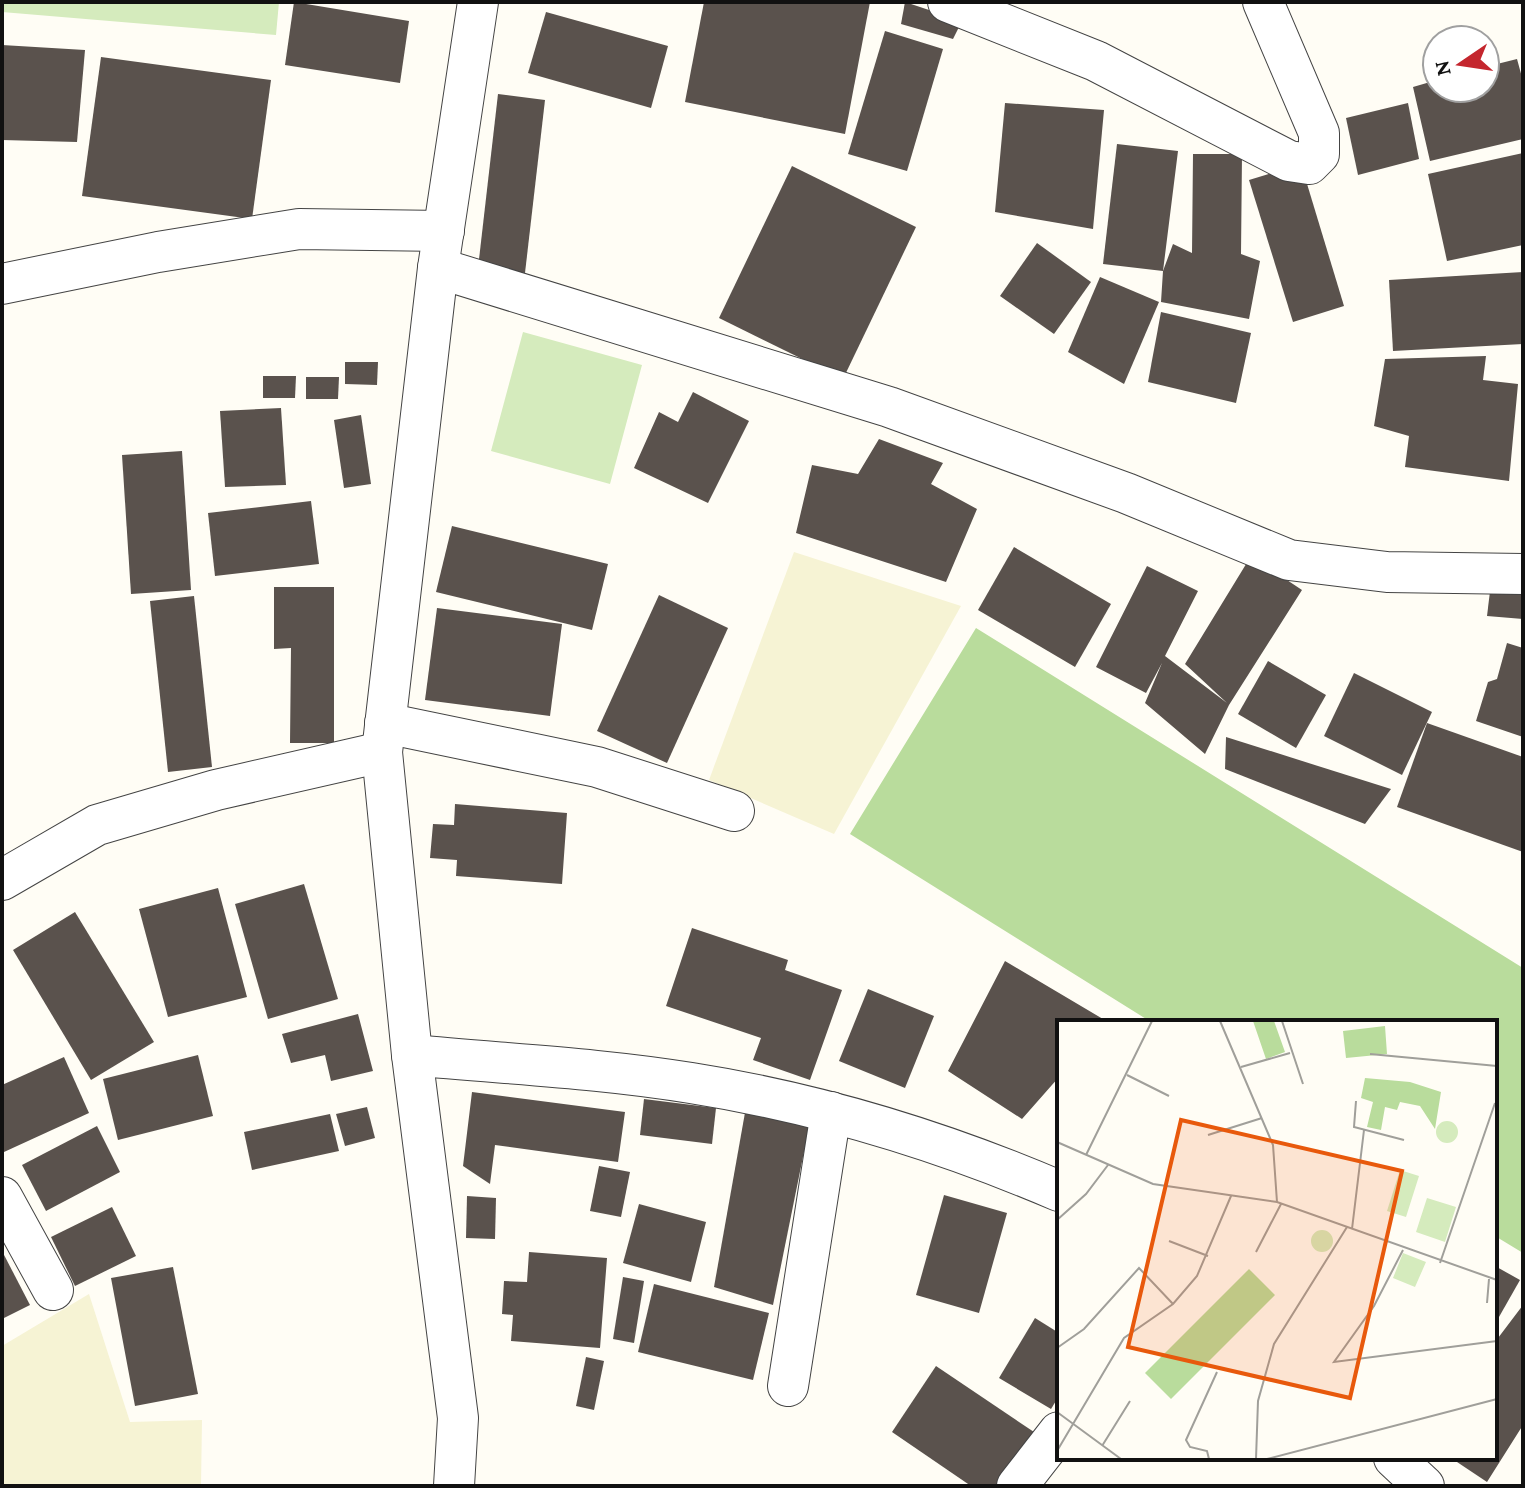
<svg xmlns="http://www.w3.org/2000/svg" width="1525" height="1488" font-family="'Crimson Pro',serif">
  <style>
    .farmland { fill: #f6f3d4 }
    .green { fill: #d5ebbd }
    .forest { fill: #b9dc9c }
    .building { fill: #5a524d }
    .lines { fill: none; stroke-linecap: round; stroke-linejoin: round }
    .minor-casing { stroke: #444; stroke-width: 42 }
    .minor { stroke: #fff; stroke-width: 40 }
    .inset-road { fill: none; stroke: #a09f9a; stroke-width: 2 }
    .view { fill: #e8590c; fill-opacity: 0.15; stroke: #e8590c; stroke-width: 4 }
    .inset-edge { fill: none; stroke: #111; stroke-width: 4 }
  </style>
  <rect width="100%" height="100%" fill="#fffdf5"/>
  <!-- farmland -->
  <g class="farmland">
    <path d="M 794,552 L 961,606 L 834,834 L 709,780 Z"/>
    <path d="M 89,1294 L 130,1422 L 202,1420 L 201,1486 L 2,1486 L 2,1346 Z"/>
  </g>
  <!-- green -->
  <g class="green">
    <path d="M 2,2 L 279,2 L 276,35 L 2,12 Z"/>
    <path d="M 523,332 L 642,365 L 610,484 L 491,451 Z"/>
  </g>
  <!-- forest -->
  <path class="forest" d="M 976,628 L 1523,968 L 1523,1253 L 1495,1236 L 1495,1022 L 1151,1022 L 850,834 Z"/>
  <!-- building -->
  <g class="building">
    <path d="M 294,2 L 409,21 L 400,83 L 285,65 Z"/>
    <path d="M 704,2 L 870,2 L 845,134 L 685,102 Z"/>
    <path d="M 905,2 L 962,21 L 953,39 L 901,24 Z"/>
    <path d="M 546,12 L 668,46 L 651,108 L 528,73 Z"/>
    <path d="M 885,31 L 943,49 L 907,171 L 848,154 Z"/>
    <path d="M 2,45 L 85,50 L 77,142 L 2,140 Z"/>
    <path d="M 101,57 L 271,80 L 252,219 L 82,196 Z"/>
    <path d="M 1517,59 L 1523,81 L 1523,139 L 1430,161 L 1413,87 L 1437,80 L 1437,88 L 1485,88 L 1485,67 Z"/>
    <path d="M 498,94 L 545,100 L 525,273 L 478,268 Z"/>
    <path d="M 1005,103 L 1104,110 L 1093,229 L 995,212 Z"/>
    <path d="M 1408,103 L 1419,159 L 1358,175 L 1346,118 Z"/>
    <path d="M 1117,144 L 1178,151 L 1163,271 L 1103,264 Z"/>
    <path d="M 1523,153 L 1523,245 L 1447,261 L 1428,174 Z"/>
    <path d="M 1193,154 L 1242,154 L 1241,254 L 1260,261 L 1249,319 L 1161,302 L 1163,271 L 1173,244 L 1192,253 Z"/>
    <path d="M 1301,164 L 1344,306 L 1293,322 L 1249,180 Z"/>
    <path d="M 792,166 L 916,227 L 843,379 L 719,318 Z"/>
    <path d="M 1037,243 L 1091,282 L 1054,334 L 1000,296 Z"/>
    <path d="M 1523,272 L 1523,344 L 1393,351 L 1389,280 Z"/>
    <path d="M 1100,277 L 1159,302 L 1124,384 L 1068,352 Z"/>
    <path d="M 1161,312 L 1251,333 L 1236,403 L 1148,382 Z"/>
    <path d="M 1486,356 L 1483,380 L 1518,384 L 1509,481 L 1405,467 L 1409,436 L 1374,426 L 1385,359 Z"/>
    <path d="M 345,362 L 378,362 L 377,385 L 345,384 Z"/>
    <path d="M 263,376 L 296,376 L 295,398 L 263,398 Z"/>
    <path d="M 306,377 L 339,377 L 338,399 L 306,399 Z"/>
    <path d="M 693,392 L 749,421 L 708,503 L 634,468 L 659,412 L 678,422 Z"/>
    <path d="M 281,408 L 286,485 L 225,487 L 220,411 Z"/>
    <path d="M 361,415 L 371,484 L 344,488 L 334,420 Z"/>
    <path d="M 879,439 L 943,463 L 931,484 L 977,509 L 946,582 L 796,533 L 812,465 L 858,474 Z"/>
    <path d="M 182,451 L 191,590 L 131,594 L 122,455 Z"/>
    <path d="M 311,501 L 319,564 L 215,576 L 208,513 Z"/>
    <path d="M 452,526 L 608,564 L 592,630 L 436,592 Z"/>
    <path d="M 1014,547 L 1111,604 L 1075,667 L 978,610 Z"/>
    <path d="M 1251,556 L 1302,590 L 1229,705 L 1205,754 L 1145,703 L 1162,663 L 1146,693 L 1096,667 L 1147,566 L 1198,591 L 1165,656 L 1227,703 L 1185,664 Z"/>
    <path d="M 1491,583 L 1523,586 L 1523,619 L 1487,616 Z"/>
    <path d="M 274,587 L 334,587 L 334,743 L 290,743 L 291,648 L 274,649 Z"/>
    <path d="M 659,595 L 728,628 L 667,763 L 597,731 Z"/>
    <path d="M 194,596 L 212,767 L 168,772 L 150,601 Z"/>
    <path d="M 437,608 L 562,624 L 550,716 L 425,700 Z"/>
    <path d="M 1507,643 L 1523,648 L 1523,737 L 1476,721 L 1488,682 L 1497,679 Z"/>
    <path d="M 1268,661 L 1326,695 L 1296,748 L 1238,714 Z"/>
    <path d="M 1354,673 L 1432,712 L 1402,775 L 1324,736 Z"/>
    <path d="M 1427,723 L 1523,757 L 1523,852 L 1397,807 Z"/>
    <path d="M 1226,737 L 1391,789 L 1365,824 L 1225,769 Z"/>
    <path d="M 455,804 L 567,813 L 562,884 L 456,876 L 457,860 L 430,858 L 433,824 L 454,825 Z"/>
    <path d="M 304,884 L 338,999 L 268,1019 L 235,904 Z"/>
    <path d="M 218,888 L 247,997 L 168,1017 L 139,909 Z"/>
    <path d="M 75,912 L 154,1042 L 91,1080 L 13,950 Z"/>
    <path d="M 692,928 L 788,960 L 785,970 L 842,990 L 810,1080 L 753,1060 L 761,1038 L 666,1006 Z"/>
    <path d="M 1005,961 L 1108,1022 L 1059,1022 L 1059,1077 L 1022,1119 L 948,1071 Z"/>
    <path d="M 868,989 L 934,1016 L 905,1088 L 839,1061 Z"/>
    <path d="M 358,1014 L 373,1071 L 331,1081 L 325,1055 L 291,1063 L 282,1034 Z"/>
    <path d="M 198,1055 L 213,1116 L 118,1140 L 103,1079 Z"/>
    <path d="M 64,1057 L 89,1113 L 4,1152 L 2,1085 Z"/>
    <path d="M 472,1092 L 625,1112 L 618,1162 L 495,1145 L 490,1184 L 463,1166 Z"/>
    <path d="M 644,1099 L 716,1108 L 712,1144 L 640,1135 Z"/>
    <path d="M 367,1107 L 375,1138 L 345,1146 L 336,1114 Z"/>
    <path d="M 746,1107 L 809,1127 L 773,1305 L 714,1287 Z"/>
    <path d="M 330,1114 L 339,1151 L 252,1170 L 244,1132 Z"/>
    <path d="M 97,1126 L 120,1172 L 46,1211 L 22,1165 Z"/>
    <path d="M 599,1166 L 630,1172 L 621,1217 L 590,1211 Z"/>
    <path d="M 944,1195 L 1007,1213 L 979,1313 L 916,1295 Z"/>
    <path d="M 467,1196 L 496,1198 L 495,1239 L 466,1238 Z"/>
    <path d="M 639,1204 L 706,1222 L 691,1282 L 623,1263 Z"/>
    <path d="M 112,1207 L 136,1256 L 75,1286 L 51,1237 Z"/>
    <path d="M 2,1251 L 30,1305 L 2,1319 Z"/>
    <path d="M 529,1252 L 607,1258 L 600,1348 L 511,1341 L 513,1315 L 502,1314 L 504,1281 L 527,1282 Z"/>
    <path d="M 1495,1266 L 1520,1280 L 1495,1324 Z"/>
    <path d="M 173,1267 L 198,1394 L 135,1406 L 111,1278 Z"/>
    <path d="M 623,1277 L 644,1281 L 634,1343 L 613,1339 Z"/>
    <path d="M 654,1284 L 769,1313 L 753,1380 L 638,1352 Z"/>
    <path d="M 1523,1305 L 1523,1425 L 1487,1482 L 1451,1458 L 1495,1458 L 1495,1342 Z"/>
    <path d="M 1035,1318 L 1059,1333 L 1059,1396 L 1051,1409 L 999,1378 Z"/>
    <path d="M 586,1357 L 604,1361 L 594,1410 L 576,1406 Z"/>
    <path d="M 936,1366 L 1034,1432 L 999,1486 L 971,1486 L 892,1432 Z"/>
  </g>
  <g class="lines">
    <!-- minor casing -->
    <g class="minor-casing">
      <g id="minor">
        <path d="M 948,2 L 1096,61 L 1289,161 L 1309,164 L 1319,154 L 1319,133 L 1263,2"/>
        <path d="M 438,268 L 889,407 L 1126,493 L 1289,560 L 1387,572 L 1523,574"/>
        <path d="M 2,284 L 158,252 L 299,229 L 444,231"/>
        <path d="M 385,723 L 597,767 L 734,811"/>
        <path d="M 2,880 L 97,825 L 216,790 L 382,752"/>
        <path d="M 412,1055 C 505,1064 600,1068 691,1083 C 818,1103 942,1141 1059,1191"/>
        <path d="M 2,1197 L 53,1290"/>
        <path d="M 788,1386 L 831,1112"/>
        <path d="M 1394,1458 L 1424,1486"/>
        <path d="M 454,1486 L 458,1418 L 412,1055 L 382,752 L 438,268 L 478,2"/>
        <path d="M 1017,1486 L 1059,1432"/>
      </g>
    </g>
    <!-- minor -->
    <use href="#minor" class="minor"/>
  </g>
  <!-- overview -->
  <g transform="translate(1057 1020)">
    <rect width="440" height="440" fill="#fffdf5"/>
    <path d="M379 112a11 11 0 1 1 22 0a11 11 0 1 1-22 0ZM 343,150 L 362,156 L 349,197 L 330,191 ZM 370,178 L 399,187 L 388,222 L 359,212 ZM254 221a11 11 0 1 1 22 0a11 11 0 1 1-22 0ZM 346,233 L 369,242 L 358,267 L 336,258 Z" fill="#d5ebbd"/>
    <path d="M 196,1 L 217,1 L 228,32 L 209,39 ZM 328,6 L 330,34 L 289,38 L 286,11 ZM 308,58 L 353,62 L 384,72 L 378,109 L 363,86 L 343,82 L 340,90 L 328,87 L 324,110 L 310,107 L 316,82 L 304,78 ZM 192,249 L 218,275 L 114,379 L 88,353 Z" fill="#b9dc9c"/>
    <path class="inset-road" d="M 163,1 L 216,125 L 220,182M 225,1 L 246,64M 313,34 L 440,46M 184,47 L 233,33M 70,55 L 112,76M 299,81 L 297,107 L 347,120M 151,115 L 205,98M 0,122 L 96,164 L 220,182 L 440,260M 29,135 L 95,1M 0,200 L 29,174 L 51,145M 295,209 L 307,110M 112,221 L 151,236M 346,230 L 317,286 L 277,342 L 440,321M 199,232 L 224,184M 383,243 L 438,83M 430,283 L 432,259M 0,328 L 27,309 L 82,248 L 116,284M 0,392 L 64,439M 45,426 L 73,381M 0,431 L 67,318 L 116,284 L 140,256 L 174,176M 152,439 L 150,431 L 133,427 L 129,420 L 160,352M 199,439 L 201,381 L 217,324 L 290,207M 210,439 L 440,379"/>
    <path class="view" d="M 124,100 L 345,151 L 293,378 L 71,327 Z"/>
    <rect width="440" height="440" class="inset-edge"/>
  </g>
  <!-- border -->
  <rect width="1525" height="1488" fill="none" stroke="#111111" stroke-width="8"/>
  <!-- north arrow -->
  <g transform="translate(1461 64) rotate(257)"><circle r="38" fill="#ffffff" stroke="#a0a0a0" stroke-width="2"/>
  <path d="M0-6L14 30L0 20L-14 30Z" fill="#c4262e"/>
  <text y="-12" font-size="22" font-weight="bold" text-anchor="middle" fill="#111111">N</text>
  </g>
</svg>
